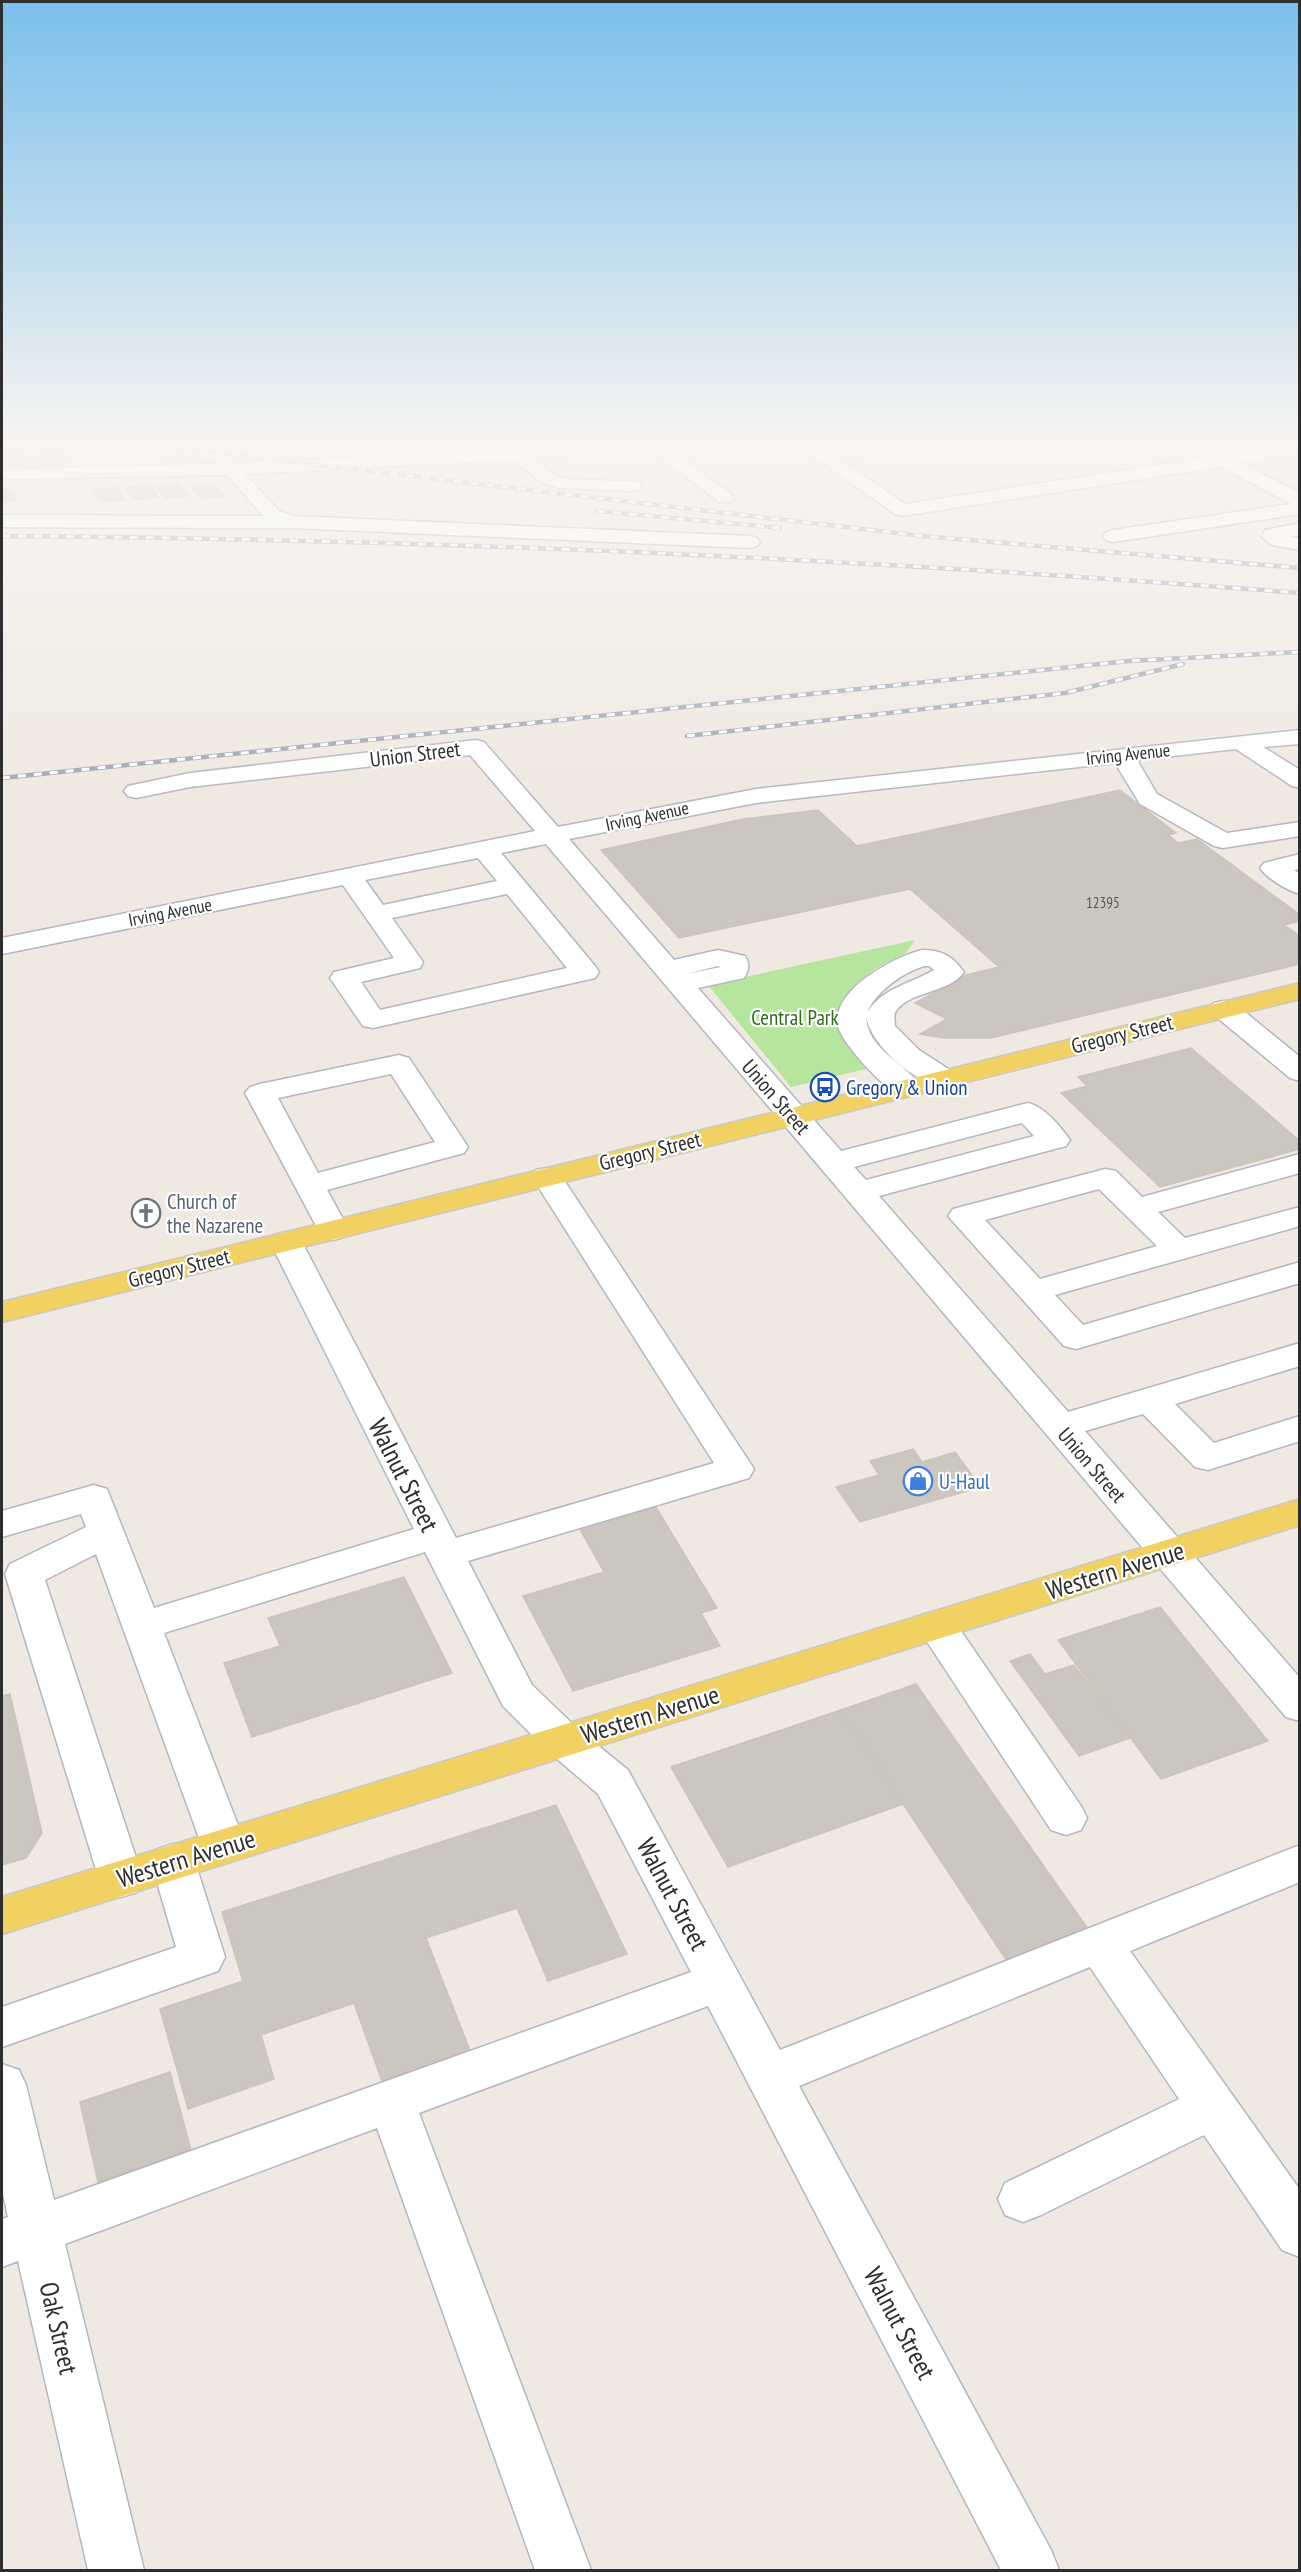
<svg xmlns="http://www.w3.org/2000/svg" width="1301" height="2572" font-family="'PT Sans Narrow',sans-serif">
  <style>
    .green { fill: #b6e59e }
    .building { fill: #cbc7bf; stroke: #cbc5ba; stroke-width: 1.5 }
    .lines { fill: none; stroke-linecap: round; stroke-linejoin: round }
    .minor-casing { stroke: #b4b7c1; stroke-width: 3 }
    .major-casing { stroke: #c9c9c9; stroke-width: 3 }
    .minor { fill: #fff; fill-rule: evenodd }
    .major { fill: #f2d163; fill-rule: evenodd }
    .rail-casing { stroke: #a3a6b8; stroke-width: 4.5 }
    .rail { stroke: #fff; stroke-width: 3; stroke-dasharray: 8; stroke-linecap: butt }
    .labels { text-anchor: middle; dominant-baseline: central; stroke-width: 4.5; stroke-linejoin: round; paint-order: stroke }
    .far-number-label { font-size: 15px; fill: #555452 }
    .far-street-label { font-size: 18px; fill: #2e2e2e; stroke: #fff }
    .street-label { font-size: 21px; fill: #2e2e2e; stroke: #fff }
    .park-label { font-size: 21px; fill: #2c6e1b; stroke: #fff }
    .transit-label { font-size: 21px; fill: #164399; stroke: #fff; text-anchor: start }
    .worship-label { font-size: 21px; fill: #5b616d; stroke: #fff; text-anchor: start }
    .shop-label { font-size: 21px; fill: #366cbe; stroke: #fff; text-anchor: start }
    .near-street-label { font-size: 26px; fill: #2e2e2e; stroke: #fff }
  </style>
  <rect width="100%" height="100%" fill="#efe9e1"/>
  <!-- green -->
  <path class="green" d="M 915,940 L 906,953 L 876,968 L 856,984 L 848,1003 L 874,1067 L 791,1087 L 708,985 Z"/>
  <!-- building -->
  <g class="building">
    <path d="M 58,445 L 71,462 L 48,466 L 36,448 Z"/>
    <path d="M 21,446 L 33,463 L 9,467 L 2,454 L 2,448 Z"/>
    <path d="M 179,483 L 189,496 L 166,499 L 156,487 Z"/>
    <path d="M 213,483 L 224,496 L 201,499 L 191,486 Z"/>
    <path d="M 148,484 L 158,497 L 135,500 L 125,487 Z"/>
    <path d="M 9,487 L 17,500 L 2,502 L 2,488 Z"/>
    <path d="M 116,487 L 125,500 L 102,503 L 93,490 Z"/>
    <path d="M 1120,790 L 1176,833 L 1168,835 L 1178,843 L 1197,839 L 1300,915 L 1300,921 L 1284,925 L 1300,936 L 1300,964 L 991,1038 L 944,1038 L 920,1034 L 947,1019 L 915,1003 L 966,975 L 999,967 L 910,889 L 679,938 L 601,850 L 743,819 L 818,810 L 857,846 Z"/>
    <path d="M 1191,1048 L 1300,1141 L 1300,1149 L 1160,1187 L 1061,1093 L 1087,1086 L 1078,1077 Z"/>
    <path d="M 913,1449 L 922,1462 L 955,1452 L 981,1487 L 860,1522 L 836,1487 L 879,1475 L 870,1461 Z"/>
    <path d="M 654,1504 L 717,1608 L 701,1613 L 720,1646 L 573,1691 L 523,1596 L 604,1572 L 578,1526 Z"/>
    <path d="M 404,1577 L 452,1673 L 252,1737 L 224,1663 L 280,1646 L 268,1618 Z"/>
    <path d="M 1160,1607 L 1268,1741 L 1161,1779 L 1058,1640 Z"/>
    <path d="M 1030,1654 L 1045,1674 L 1074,1665 L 1130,1738 L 1079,1756 L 1010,1661 Z"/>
    <path d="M 916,1684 L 1088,1929 L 1007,1961 L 841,1710 Z"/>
    <path d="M 10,1694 L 42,1833 L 26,1858 L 2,1865 L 2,1696 Z"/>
    <path d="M 841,1710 L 903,1804 L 728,1867 L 671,1767 Z"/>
    <path d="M 556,1805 L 627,1954 L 548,1981 L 517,1908 L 426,1938 L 471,2053 L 383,2084 L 354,2003 L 261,2035 L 274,2079 L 188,2109 L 160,2009 L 243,1981 L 222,1912 Z"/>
    <path d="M 170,2072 L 191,2150 L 98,2182 L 80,2102 Z"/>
  </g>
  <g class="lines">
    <!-- minor casing -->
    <g class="minor-casing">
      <g id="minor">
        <path d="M 2,440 L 31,440 L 32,441 L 29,445 L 2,445 Z"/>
        <path d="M 197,440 L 215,440 L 236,463 L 502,450 L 500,447 L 503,443 L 509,442 L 522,449 L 596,440 L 658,440 L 731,494 L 734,498 L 731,502 L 719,502 L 640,442 L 632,445 L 534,459 L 553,474 L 567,479 L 639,482 L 642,486 L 639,490 L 633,491 L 560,488 L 541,482 L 514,460 L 245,474 L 279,511 L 294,516 L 750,536 L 757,538 L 760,542 L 757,546 L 750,548 L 292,528 L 2,527 L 2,515 L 263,516 L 227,475 L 2,479 L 2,469 L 218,464 Z"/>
        <path d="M 790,440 L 810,440 L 824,449 L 890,440 L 934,440 L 931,444 L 925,445 L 837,458 L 905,504 L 1204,458 L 1176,444 L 1173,440 L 1195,440 L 1225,455 L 1300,444 L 1300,454 L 1241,463 L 1300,493 L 1300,514 L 1113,542 L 1106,540 L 1103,536 L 1106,532 L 1113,530 L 1291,504 L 1220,467 L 902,516 L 895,514 Z"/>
        <path d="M 1300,523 L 1300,535 L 1289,537 L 1300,538 L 1300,550 L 1272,545 L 1262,537 L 1265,530 Z"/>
        <path d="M 1300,730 L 1300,744 L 1263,747 L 1300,770 L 1300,788 L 1292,786 L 1236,749 L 1137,760 L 1157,794 L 1227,833 L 1300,822 L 1300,836 L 1223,848 L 1214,846 L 1140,804 L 1115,763 L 756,803 L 569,839 L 674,960 L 718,950 L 745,956 C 750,964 749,970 744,978 L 698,988 L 841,1151 L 1028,1103 C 1045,1107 1060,1126 1070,1140 L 1066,1146 L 879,1196 L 1068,1412 L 1300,1343 L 1300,1366 L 1175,1404 L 1214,1443 L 1300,1416 L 1300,1441 L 1208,1470 L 1195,1467 L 1143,1414 L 1085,1431 L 1300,1678 L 1300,1721 L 1286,1717 L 546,844 L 501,853 L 595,966 L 599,972 L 595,978 L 373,1028 L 363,1026 L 330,978 L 334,972 L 394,958 L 343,885 L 2,954 L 2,938 L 535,831 L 470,755 L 190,787 L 136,798 L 128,796 L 124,791 L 128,786 L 190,773 L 476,740 L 484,742 L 558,827 L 756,789 ZM 478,858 L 497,881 L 383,905 L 365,880 ZM 507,894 L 567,968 L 380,1010 L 361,982 L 420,968 L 423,962 L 392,918 ZM 718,966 L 721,967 L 686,974 ZM 1022,1123 L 1034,1136 L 866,1180 L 854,1167 Z"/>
        <path d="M 1300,854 L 1300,869 L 1294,870 L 1300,874 L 1300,894 C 1286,890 1268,879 1260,868 L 1264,863 Z"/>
        <path d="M 922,950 C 942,950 952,956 964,972 C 948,994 911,990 896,1011 C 893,1015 895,1021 895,1026 L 919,1050 L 953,1072 L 958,1078 L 953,1084 C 921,1092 869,1045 866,1015 C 866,1049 904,1062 922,1087 L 917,1093 C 911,1095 906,1096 899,1094 C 884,1089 841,1042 838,1026 C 831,990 894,957 922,950 ZM 924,966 L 929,966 L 934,970 C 908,985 886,986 867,1012 C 877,991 902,973 924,966 Z"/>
        <path d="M 1224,1001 L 1234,1003 L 1300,1057 L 1300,1081 L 1290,1078 L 1214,1015 L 1210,1009 L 1214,1003 Z"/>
        <path d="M 399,1055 L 409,1058 L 468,1147 L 464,1153 L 327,1190 L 349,1230 L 344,1237 L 333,1240 L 322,1237 L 245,1093 L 250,1087 L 260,1084 ZM 391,1074 L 435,1142 L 318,1173 L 278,1098 Z"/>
        <path d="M 1300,1154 L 1300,1173 L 1158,1212 L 1185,1238 L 1300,1207 L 1300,1226 L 1055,1295 L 1083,1325 L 1300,1262 L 1300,1283 L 1076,1349 L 1064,1346 L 948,1216 L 953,1209 L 1105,1169 L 1116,1171 L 1142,1197 ZM 1099,1189 L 1157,1246 L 1040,1279 L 985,1220 Z"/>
        <path d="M 547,1168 L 558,1170 L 562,1177 L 754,1469 L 749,1478 L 468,1561 L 532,1685 L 579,1730 L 628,1770 L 780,2050 L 1300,1845 L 1300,1882 L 1130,1951 L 1300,2190 L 1300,2257 L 1282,2250 L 1204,2135 L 1041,2215 L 1023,2222 L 1005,2215 L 998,2199 L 1005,2183 L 1179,2099 L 1090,1967 L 799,2086 L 1051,2550 L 1059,2570 L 1001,2570 L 708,2006 L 419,2113 L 591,2570 L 535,2570 L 377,2128 L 65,2244 L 144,2570 L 88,2570 L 18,2261 L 2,2267 L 2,2219 L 8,2217 L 2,2189 L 2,2064 L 19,2070 L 26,2085 L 54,2200 L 691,1972 L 598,1794 L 549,1752 L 503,1706 L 425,1552 L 164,1633 L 246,1846 L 239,1858 L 224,1864 L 209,1858 L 202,1846 L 96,1554 L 45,1580 L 143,1879 L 137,1892 L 121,1897 L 105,1892 L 99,1879 L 5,1574 L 10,1564 L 86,1527 L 81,1514 L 2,1537 L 2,1511 L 94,1485 L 107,1489 L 154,1608 L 414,1529 L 270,1242 L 275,1235 L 286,1232 L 297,1235 L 302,1242 L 456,1538 L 714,1463 L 532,1177 L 536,1170 Z"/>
        <path d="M 936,1611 L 950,1615 L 1081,1806 L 1087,1818 L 1081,1830 L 1066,1835 L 1051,1830 L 916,1625 L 922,1615 Z"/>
        <path d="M 173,1844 L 188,1849 L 195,1862 L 225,1957 L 218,1971 L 2,2047 L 2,2007 L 176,1947 L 151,1862 L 158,1849 Z"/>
      </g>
    </g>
    <!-- major casing -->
    <g class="major-casing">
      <g id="major">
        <path d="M 1300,983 L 1300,999 L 2,1322 L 2,1302 Z"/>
        <path d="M 1300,1499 L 1300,1525 L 2,1934 L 2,1897 Z"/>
      </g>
    </g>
    <!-- minor -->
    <use href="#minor" class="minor"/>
    <!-- major -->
    <use href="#major" class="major"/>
    <!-- rail casing -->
    <g class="rail-casing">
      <g id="rail">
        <path d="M 104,440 L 922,536 L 1300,568"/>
        <path d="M 597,511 L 780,528"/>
        <path d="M 2,536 C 436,539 868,559 1300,593"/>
        <path d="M 687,736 L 1065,693 L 1183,664"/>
        <path d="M 2,778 L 1128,661 L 1300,652"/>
      </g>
    </g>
    <!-- rail -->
    <use href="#rail" class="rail"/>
  </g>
  <!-- sky -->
  <linearGradient id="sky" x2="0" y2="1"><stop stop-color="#7abfeb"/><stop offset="0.55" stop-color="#f8f5f2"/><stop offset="1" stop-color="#f8f5f2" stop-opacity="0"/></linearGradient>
  <rect width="1301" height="800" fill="url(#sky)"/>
  <!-- icons -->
  <defs>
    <g id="bus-ring" transform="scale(1.5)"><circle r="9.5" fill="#fff" stroke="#1a4fb4" stroke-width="1.5"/><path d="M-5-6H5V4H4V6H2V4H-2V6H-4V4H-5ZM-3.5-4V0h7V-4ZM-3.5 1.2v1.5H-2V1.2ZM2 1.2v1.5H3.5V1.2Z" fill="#1a4fb4"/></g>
    <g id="church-ring" transform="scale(1.5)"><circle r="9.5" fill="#fff" stroke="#6b7280" stroke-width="1.5"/><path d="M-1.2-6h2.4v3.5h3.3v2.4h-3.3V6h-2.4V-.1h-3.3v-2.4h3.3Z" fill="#6b7280"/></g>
    <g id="shop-ring" transform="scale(1.5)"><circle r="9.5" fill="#fff" stroke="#3f7fe0" stroke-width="1.5"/><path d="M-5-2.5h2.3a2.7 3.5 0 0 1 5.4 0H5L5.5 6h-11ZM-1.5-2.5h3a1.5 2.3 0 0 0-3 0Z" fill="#3f7fe0"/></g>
  </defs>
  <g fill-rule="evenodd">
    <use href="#bus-ring" x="825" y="1087"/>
    <use href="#church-ring" x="146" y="1213"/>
    <use href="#shop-ring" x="918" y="1481"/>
  </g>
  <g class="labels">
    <!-- far-number labels -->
    <g class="far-number-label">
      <text x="1103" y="902">12395</text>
    </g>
    <!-- far-street labels -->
    <g class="far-street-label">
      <text transform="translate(1128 754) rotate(-6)">Irving Avenue</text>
      <text transform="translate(647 816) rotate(-12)">Irving Avenue</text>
      <text transform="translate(170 912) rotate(-11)">Irving Avenue</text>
    </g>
    <!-- street labels -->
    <g class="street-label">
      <text transform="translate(415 754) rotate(-7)">Union Street</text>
      <text transform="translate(1122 1034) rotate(-14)">Gregory Street</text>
      <text transform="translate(776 1097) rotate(49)">Union Street</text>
      <text transform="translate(650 1151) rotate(-14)">Gregory Street</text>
      <text transform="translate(179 1268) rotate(-14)">Gregory Street</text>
      <text transform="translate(1092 1465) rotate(49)">Union Street</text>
    </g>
    <!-- park labels -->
    <g class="park-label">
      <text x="795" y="1017">Central Park</text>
    </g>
    <!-- transit labels -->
    <g class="transit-label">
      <text x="846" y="1087">Gregory &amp; Union</text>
    </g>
    <!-- worship labels -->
    <g class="worship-label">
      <text x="167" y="1201">Church of<tspan x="167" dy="24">the Nazarene</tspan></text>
    </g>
    <!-- shop labels -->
    <g class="shop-label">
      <text x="939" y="1481">U-Haul</text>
    </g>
    <!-- near-street labels -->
    <g class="near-street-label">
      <text transform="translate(404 1475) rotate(63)">Walnut Street</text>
      <text transform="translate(1115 1570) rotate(-17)">Western Avenue</text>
      <text transform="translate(650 1714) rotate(-17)">Western Avenue</text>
      <text transform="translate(186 1858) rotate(-17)">Western Avenue</text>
      <text transform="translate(673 1894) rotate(62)">Walnut Street</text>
      <text transform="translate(900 2323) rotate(62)">Walnut Street</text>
      <text transform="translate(59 2328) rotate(77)">Oak Street</text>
    </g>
  </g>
  <!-- border -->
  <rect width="1301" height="2572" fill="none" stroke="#2e2e2e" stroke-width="6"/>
</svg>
